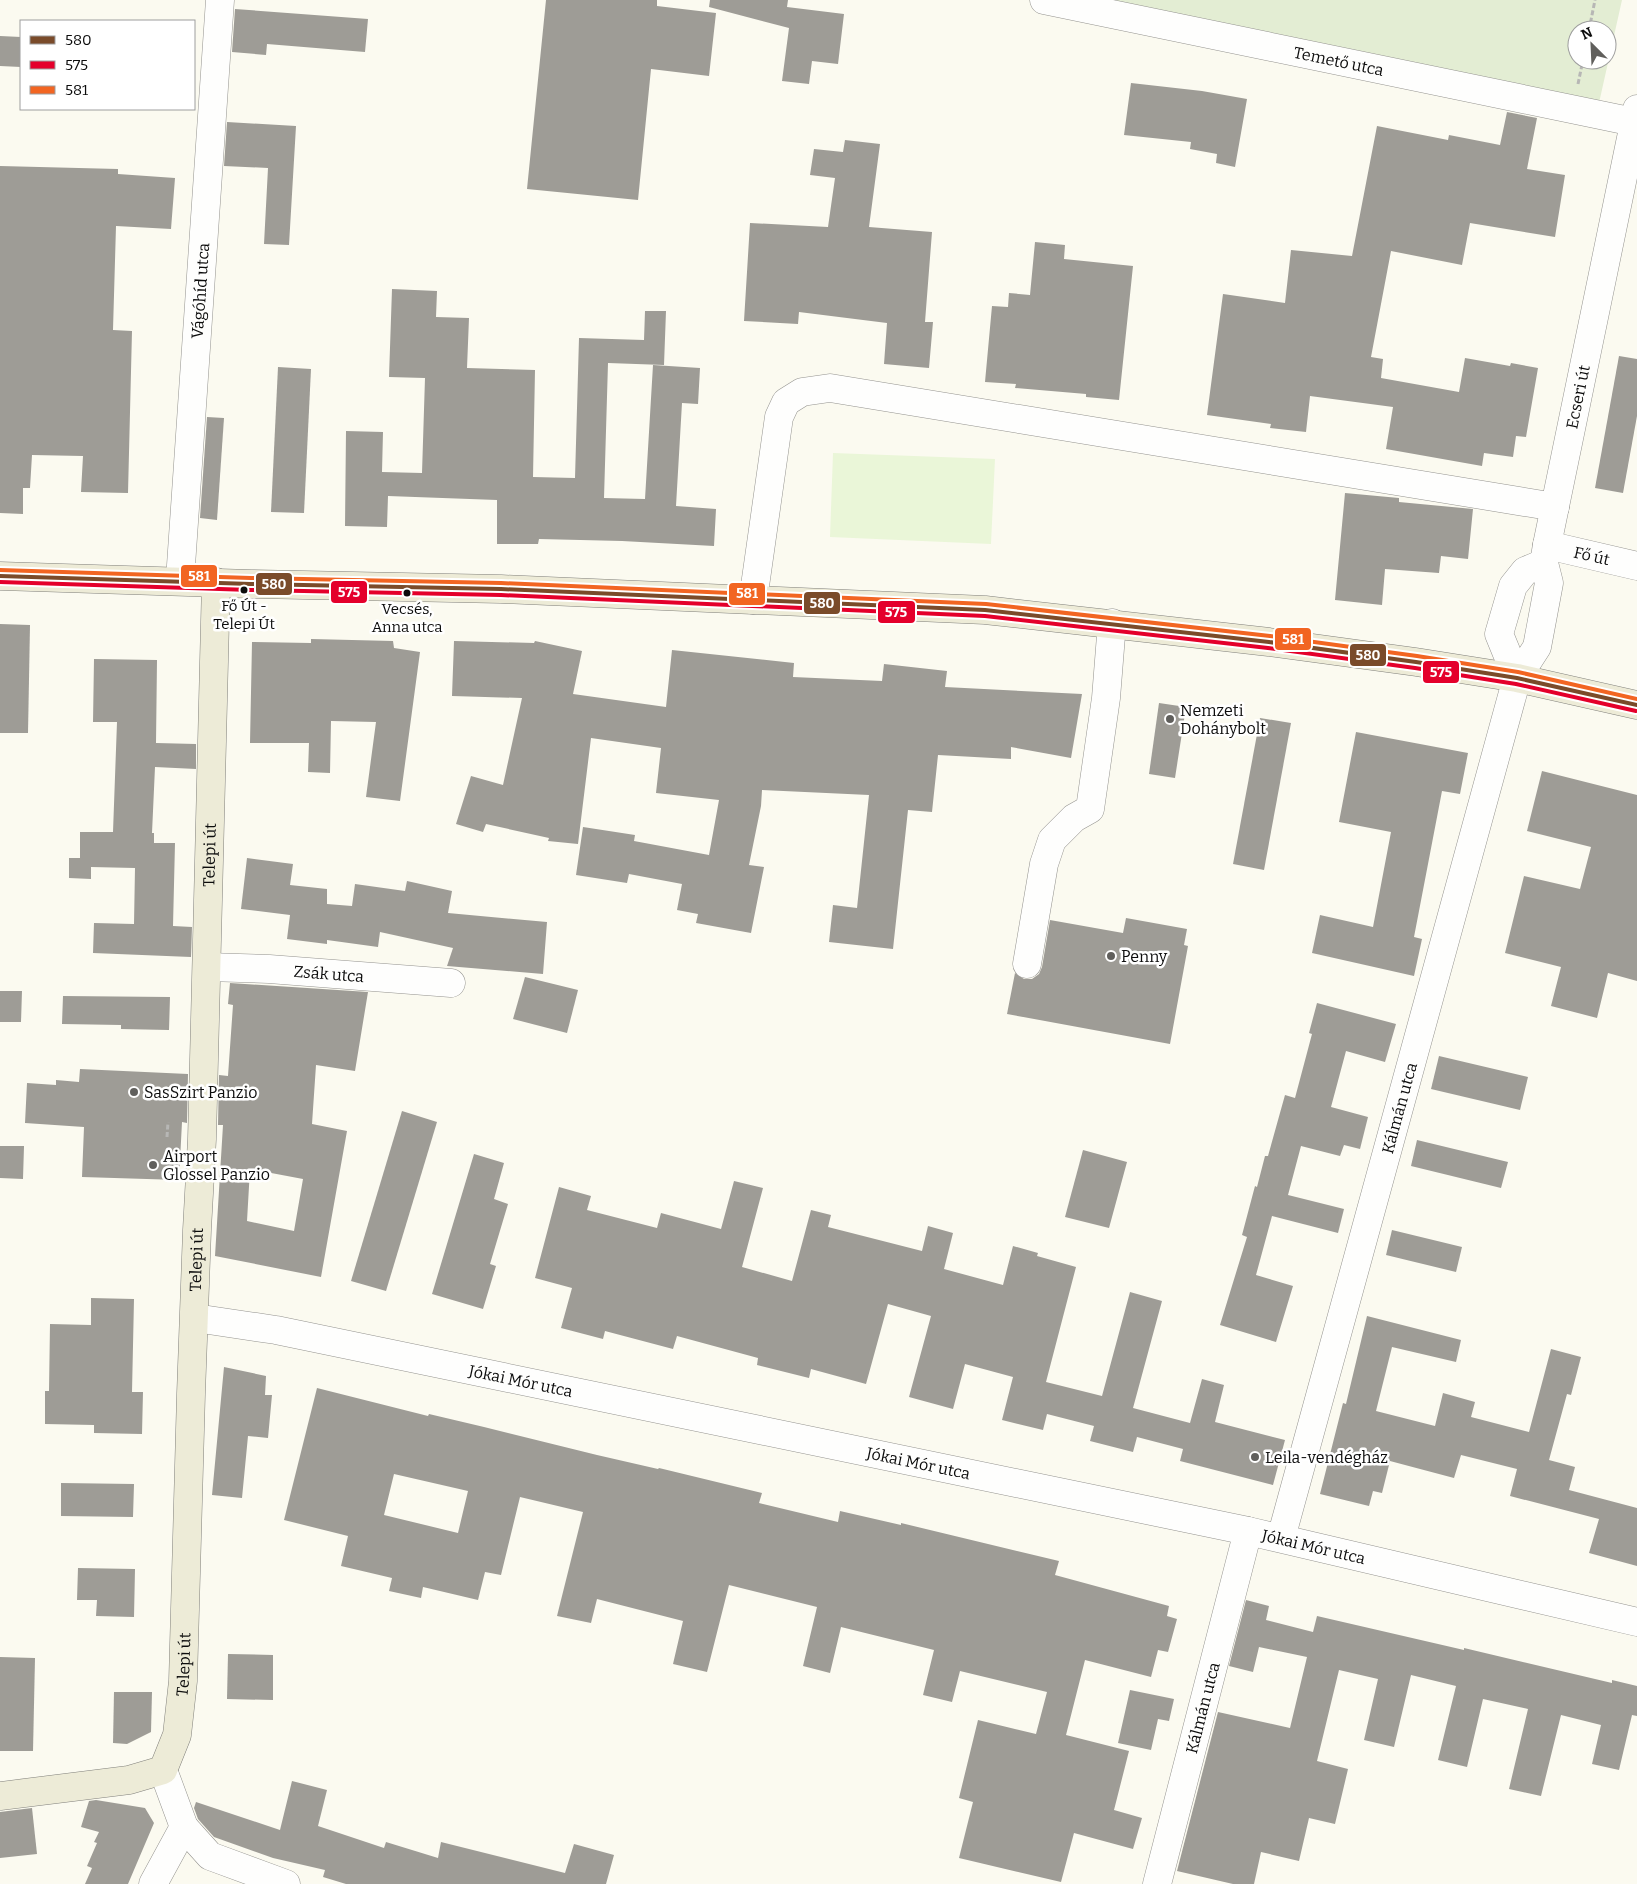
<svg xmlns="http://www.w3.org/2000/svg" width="1637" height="1884" font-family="Bitter,serif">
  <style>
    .cemetery { fill: #e3edd3; fill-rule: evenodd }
    .pitch { fill: #eaf6d8 }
    .building { fill: #9e9c96; fill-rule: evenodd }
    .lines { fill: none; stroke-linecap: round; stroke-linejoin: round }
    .minor-casing { stroke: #94938f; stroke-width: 29 }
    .major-casing { stroke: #81807c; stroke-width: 29 }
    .path { stroke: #b7b7b5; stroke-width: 3; stroke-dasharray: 5 2.5; stroke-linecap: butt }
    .minor { stroke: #fefefd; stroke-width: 28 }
    .major { stroke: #edebd7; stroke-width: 28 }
    .bus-1-casing { stroke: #fff; stroke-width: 8 }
    .bus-2-casing { stroke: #fff; stroke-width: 8 }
    .bus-3-casing { stroke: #fff; stroke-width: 8 }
    .bus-1 { stroke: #7a4b2a; stroke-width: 4 }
    .bus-2 { stroke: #e4002b; stroke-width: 4 }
    .bus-3 { stroke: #f26522; stroke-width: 4 }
    .bus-dot { fill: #0c0c0c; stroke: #fff; stroke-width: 2 }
    .poi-dot { fill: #605f5c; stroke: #fff; stroke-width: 2 }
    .labels { text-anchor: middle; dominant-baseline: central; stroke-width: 5; stroke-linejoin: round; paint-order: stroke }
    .bus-label { font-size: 15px; fill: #0c0c0c; stroke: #fff }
    .street-label { font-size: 16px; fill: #0c0c0c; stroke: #fff }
    .poi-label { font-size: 16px; fill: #0c0c0c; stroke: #fff; text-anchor: start }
    .line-badge { stroke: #fff; stroke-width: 2 }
    .badge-label { font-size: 14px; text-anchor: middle; font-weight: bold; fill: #fff }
  </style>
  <rect width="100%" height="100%" fill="#fbfaf0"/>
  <!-- cemetery -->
  <path class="cemetery" d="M 1107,0 L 1622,0 L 1599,103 ZM 1577,30 L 1607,30 L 1607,60 L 1577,60 Z"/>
  <!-- pitch -->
  <path class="pitch" d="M 833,453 L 995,459 L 991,544 L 830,537 Z"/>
  <!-- building -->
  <g class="building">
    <path d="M 546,0 L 657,0 L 657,6 L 716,13 L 709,76 L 651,69 L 638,200 L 527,189 Z"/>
    <path d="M 710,0 L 788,0 L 787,7 L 844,14 L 838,64 L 812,61 L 809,84 L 782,81 L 789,28 L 709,7 Z"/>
    <path d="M 235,9 L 368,19 L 365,52 L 267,44 L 266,55 L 232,52 Z"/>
    <path d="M 0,36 L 21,37 L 21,67 L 0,66 Z"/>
    <path d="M 1131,83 L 1202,91 L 1247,99 L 1235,167 L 1216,163 L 1217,154 L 1190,149 L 1191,142 L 1124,135 Z"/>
    <path d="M 1507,112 L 1537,118 L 1527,169 L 1565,175 L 1555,237 L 1470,223 L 1462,265 L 1391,251 L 1371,357 L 1383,359 L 1381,378 L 1459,392 L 1465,358 L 1510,366 L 1511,363 L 1538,368 L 1526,437 L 1516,436 L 1513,457 L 1484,453 L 1482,466 L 1386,449 L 1393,407 L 1310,396 L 1306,432 L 1270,428 L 1271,424 L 1207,415 L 1223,294 L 1285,303 L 1291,250 L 1352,256 L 1377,126 L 1448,140 L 1449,135 L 1500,145 Z"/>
    <path d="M 227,122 L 296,126 L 289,245 L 264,244 L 268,168 L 224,166 Z"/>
    <path d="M 845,140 L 880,144 L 869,227 L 932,232 L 925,322 L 933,322 L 929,368 L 884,364 L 887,323 L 799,312 L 798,324 L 744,321 L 750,223 L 828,227 L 835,178 L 810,175 L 814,149 L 843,152 Z"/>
    <path d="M 0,166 L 118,169 L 118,174 L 175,178 L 171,229 L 116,226 L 113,330 L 132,331 L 128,493 L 81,492 L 83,456 L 32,455 L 30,488 L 23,488 L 23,514 L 0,513 Z"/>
    <path d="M 1035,242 L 1065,245 L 1064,259 L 1133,266 L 1119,400 L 1086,397 L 1086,394 L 1015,388 L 1016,384 L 985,382 L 992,306 L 1008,307 L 1009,293 L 1030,295 Z"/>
    <path d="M 392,289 L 437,291 L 436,317 L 469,318 L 467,368 L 535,370 L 533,477 L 575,478 L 579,338 L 644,340 L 645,311 L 666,311 L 664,365 L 608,363 L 604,498 L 645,499 L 653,365 L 700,368 L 698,404 L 682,403 L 676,506 L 716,509 L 714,546 L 622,541 L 539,539 L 538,544 L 497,544 L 497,500 L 388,496 L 387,527 L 345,526 L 346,431 L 383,432 L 382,472 L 422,473 L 425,378 L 389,377 Z"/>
    <path d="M 1619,356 L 1637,359 L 1637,416 L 1623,493 L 1595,488 Z"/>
    <path d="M 278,367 L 311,369 L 304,513 L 271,512 Z"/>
    <path d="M 207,417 L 224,418 L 217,520 L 200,518 Z"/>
    <path d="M 1345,493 L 1399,498 L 1399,502 L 1473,509 L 1468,559 L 1441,556 L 1439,573 L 1385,569 L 1382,605 L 1335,600 Z"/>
    <path d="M 0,624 L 30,625 L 28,733 L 0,733 Z"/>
    <path d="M 311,639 L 393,641 L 394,648 L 420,652 L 400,801 L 366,797 L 376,722 L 331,721 L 330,773 L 308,772 L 309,743 L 250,743 L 252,642 L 311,643 Z"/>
    <path d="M 454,641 L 534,643 L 535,641 L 582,651 L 573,694 L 666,707 L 672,650 L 794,663 L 793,677 L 882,681 L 884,664 L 947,671 L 945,687 L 1082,694 L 1071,758 L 1011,747 L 1011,759 L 938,755 L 932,812 L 908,810 L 893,949 L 829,942 L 833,905 L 857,908 L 869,795 L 762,790 L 761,806 L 749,865 L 764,867 L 751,933 L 696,923 L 698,914 L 677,910 L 682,884 L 629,874 L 627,883 L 576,875 L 583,827 L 635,835 L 634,841 L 709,855 L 719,800 L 656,793 L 661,748 L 591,738 L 578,844 L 548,841 L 549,838 L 486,824 L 483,832 L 456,824 L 471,776 L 503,785 L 522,698 L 452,696 Z"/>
    <path d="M 94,659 L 157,660 L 156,743 L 196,744 L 196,769 L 155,767 L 152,833 L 154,833 L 154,843 L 175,843 L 173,926 L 192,927 L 191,957 L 93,953 L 94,923 L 134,924 L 135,868 L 91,867 L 91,879 L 69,878 L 69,858 L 80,858 L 80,832 L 113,832 L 117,722 L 93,722 Z"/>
    <path d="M 1159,703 L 1186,707 L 1175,778 L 1149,774 Z"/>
    <path d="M 1260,718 L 1291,723 L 1264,870 L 1233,864 Z"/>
    <path d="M 1356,732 L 1468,753 L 1460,794 L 1442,791 L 1414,937 L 1422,939 L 1414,976 L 1312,953 L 1320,915 L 1373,927 L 1391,832 L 1339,822 Z"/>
    <path d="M 1542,771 L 1637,795 L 1637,981 L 1608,973 L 1597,1018 L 1551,1006 L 1561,967 L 1505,953 L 1524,876 L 1580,889 L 1591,847 L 1527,831 Z"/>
    <path d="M 247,858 L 293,864 L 290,885 L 327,889 L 327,904 L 352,906 L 355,884 L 405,891 L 407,881 L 452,891 L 448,913 L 547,922 L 543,974 L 447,966 L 453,948 L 380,932 L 378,947 L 327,940 L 327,944 L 287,939 L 290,915 L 241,909 Z"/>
    <path d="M 1126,918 L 1187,929 L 1184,945 L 1188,946 L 1170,1044 L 1007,1014 L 1015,973 L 1024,979 L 1032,979 L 1039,974 L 1042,967 L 1050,920 L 1123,933 Z"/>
    <path d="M 525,977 L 578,990 L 567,1033 L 513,1019 Z"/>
    <path d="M 230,983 L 368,992 L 355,1071 L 316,1065 L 312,1124 L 347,1131 L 321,1277 L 215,1256 L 223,1125 L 218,1125 L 219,1075 L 228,1076 L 233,1005 L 228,1004 ZM 250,1169 L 303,1179 L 294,1231 L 247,1221 Z"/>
    <path d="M 0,991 L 22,991 L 21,1022 L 0,1022 Z"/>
    <path d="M 63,996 L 170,997 L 169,1030 L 121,1029 L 121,1025 L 62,1024 Z"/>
    <path d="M 1317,1003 L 1396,1024 L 1385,1062 L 1346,1051 L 1331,1107 L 1368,1117 L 1360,1149 L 1344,1145 L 1340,1156 L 1301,1146 L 1288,1195 L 1344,1209 L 1338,1233 L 1272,1216 L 1256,1275 L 1293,1286 L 1276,1342 L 1220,1325 L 1247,1237 L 1242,1235 L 1255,1186 L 1257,1187 L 1265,1156 L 1268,1156 L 1285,1095 L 1295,1098 L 1312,1034 L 1309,1033 Z"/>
    <path d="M 1439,1056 L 1528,1077 L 1520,1110 L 1431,1089 Z"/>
    <path d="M 80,1069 L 188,1074 L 187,1123 L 182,1122 L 179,1180 L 82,1177 L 84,1127 L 25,1123 L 27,1083 L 56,1085 L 56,1080 L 79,1082 Z"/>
    <path d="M 402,1111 L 437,1122 L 386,1291 L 351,1281 Z"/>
    <path d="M 1417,1140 L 1508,1162 L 1501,1188 L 1411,1166 Z"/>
    <path d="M 0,1146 L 24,1146 L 23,1179 L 0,1178 Z"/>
    <path d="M 1083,1150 L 1127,1162 L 1109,1228 L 1065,1217 Z"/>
    <path d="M 474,1154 L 504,1163 L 494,1199 L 508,1204 L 490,1264 L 496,1266 L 483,1309 L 432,1294 Z"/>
    <path d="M 734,1181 L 763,1188 L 742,1267 L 792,1281 L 811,1210 L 831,1215 L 828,1227 L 922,1251 L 928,1226 L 953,1233 L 944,1269 L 1003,1285 L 1013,1246 L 1038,1253 L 1037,1256 L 1076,1267 L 1046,1382 L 1102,1396 L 1130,1292 L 1162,1301 L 1133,1408 L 1190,1423 L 1202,1379 L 1224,1385 L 1215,1422 L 1285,1440 L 1273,1485 L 1180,1461 L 1183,1449 L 1137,1437 L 1133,1452 L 1090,1441 L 1094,1426 L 1047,1414 L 1043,1430 L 1002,1420 L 1013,1377 L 965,1364 L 953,1409 L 909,1397 L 931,1316 L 888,1304 L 866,1384 L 811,1369 L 809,1378 L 757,1365 L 758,1358 L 677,1336 L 673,1349 L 605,1331 L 603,1339 L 561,1328 L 572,1288 L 535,1278 L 559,1187 L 591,1196 L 587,1210 L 657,1228 L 661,1213 L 721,1229 Z"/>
    <path d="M 1392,1230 L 1462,1247 L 1456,1272 L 1386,1255 Z"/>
    <path d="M 91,1298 L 134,1299 L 132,1392 L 143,1392 L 142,1434 L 94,1433 L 94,1425 L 45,1424 L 45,1391 L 49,1391 L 50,1324 L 91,1325 Z"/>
    <path d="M 1367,1316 L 1461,1340 L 1456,1362 L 1392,1347 L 1376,1411 L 1435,1426 L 1443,1393 L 1475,1402 L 1471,1417 L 1529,1432 L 1551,1349 L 1581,1357 L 1571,1395 L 1567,1394 L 1549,1460 L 1575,1467 L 1569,1490 L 1637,1508 L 1637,1566 L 1589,1553 L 1599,1519 L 1510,1496 L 1517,1469 L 1461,1455 L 1454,1478 L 1390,1461 L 1382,1493 L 1373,1491 L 1369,1506 L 1320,1494 L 1343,1403 L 1346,1404 Z"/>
    <path d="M 224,1367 L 266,1376 L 265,1395 L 272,1395 L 268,1438 L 248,1436 L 242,1498 L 212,1495 Z"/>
    <path d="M 317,1388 L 428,1416 L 429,1414 L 484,1427 L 597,1455 L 658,1469 L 659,1468 L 762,1493 L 759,1503 L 838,1522 L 840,1511 L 901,1525 L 901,1523 L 1059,1561 L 1055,1575 L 1169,1606 L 1167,1616 L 1177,1619 L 1168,1652 L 1158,1650 L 1151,1677 L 1085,1660 L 1066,1735 L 1129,1751 L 1114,1810 L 1142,1818 L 1133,1849 L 1074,1833 L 1061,1882 L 959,1858 L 973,1802 L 959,1798 L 978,1720 L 1036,1734 L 1047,1692 L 960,1671 L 952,1702 L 923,1695 L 934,1650 L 841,1627 L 830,1673 L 803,1666 L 817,1607 L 729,1585 L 707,1672 L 673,1664 L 683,1621 L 597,1599 L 591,1623 L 557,1616 L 583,1512 L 520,1497 L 501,1575 L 485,1572 L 478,1600 L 423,1587 L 421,1598 L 389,1591 L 392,1578 L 341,1566 L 348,1536 L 284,1520 ZM 394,1474 L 468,1491 L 458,1533 L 384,1515 Z"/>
    <path d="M 61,1483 L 134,1484 L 133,1517 L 61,1516 Z"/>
    <path d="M 78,1568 L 135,1569 L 134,1617 L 96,1616 L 97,1600 L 77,1600 Z"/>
    <path d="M 1246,1600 L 1269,1606 L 1266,1620 L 1313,1632 L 1317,1616 L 1464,1650 L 1464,1648 L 1612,1683 L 1612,1680 L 1637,1686 L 1637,1716 L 1632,1715 L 1619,1770 L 1592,1764 L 1601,1725 L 1561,1715 L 1541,1796 L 1509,1789 L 1528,1709 L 1483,1699 L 1467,1767 L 1438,1760 L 1456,1686 L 1411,1675 L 1394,1747 L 1364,1740 L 1378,1679 L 1339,1670 L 1317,1761 L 1348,1769 L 1335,1824 L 1309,1818 L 1299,1861 L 1261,1852 L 1254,1884 L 1233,1884 L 1177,1871 L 1218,1712 L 1290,1728 L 1307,1657 L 1259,1647 L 1253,1672 L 1229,1666 Z"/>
    <path d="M 228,1654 L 273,1655 L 273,1700 L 227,1699 Z"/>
    <path d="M 0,1657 L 35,1658 L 33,1751 L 0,1751 Z"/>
    <path d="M 1130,1690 L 1174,1699 L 1169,1721 L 1158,1719 L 1151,1750 L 1118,1743 Z"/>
    <path d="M 114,1692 L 152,1692 L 151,1732 L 127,1744 L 113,1743 Z"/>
    <path d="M 292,1781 L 327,1790 L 318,1826 L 384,1848 L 386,1842 L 438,1858 L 441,1842 L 565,1873 L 574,1844 L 614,1855 L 606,1884 L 346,1884 L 323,1877 L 325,1870 L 273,1858 L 214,1837 L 198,1819 L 194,1808 L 196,1802 L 280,1830 Z"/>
    <path d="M 96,1800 L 145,1808 L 154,1823 L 128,1884 L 85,1884 L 92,1868 L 87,1866 L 97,1843 L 94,1842 L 99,1832 L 81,1827 L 89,1801 Z"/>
    <path d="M 32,1808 L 37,1854 L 0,1858 L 0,1812 Z"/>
  </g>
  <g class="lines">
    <!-- minor casing -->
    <g class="minor-casing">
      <g id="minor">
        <path id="s1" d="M 1044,0 L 1634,122"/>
        <path id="s2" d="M 1547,545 L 1637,566"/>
        <path id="s3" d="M 180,580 L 220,0"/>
        <path d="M 753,600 L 779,417 L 786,402 L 802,392 L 830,388 L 1555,507"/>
        <path d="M 1517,678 L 1499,634 L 1513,586 L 1525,571 L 1544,563"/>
        <path d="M 1027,964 L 1044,864 L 1052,840 L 1074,818 L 1090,809 L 1106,698 L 1112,623"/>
        <path id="s4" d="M 207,967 L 269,969 L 451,983"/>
        <path id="s5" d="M 195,1318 L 276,1330 L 1248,1531 L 1637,1622"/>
        <path id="s6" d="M 1281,1538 L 1517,678 L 1537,647 L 1549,583 L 1544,563 L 1547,545 L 1637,109"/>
        <path d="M 163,1770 L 184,1827 L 210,1856 L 286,1884"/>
        <path d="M 153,1884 L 184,1827"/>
        <path id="s7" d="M 1157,1884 L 1248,1531"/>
      </g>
    </g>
    <!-- major casing -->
    <g class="major-casing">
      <g id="major">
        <path d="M 0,576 L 251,584 L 501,589 L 985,610 L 1269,642 L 1416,662 L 1517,678 L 1637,705"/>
        <path id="s8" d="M 0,1796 L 129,1780 L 163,1770 L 177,1735 L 183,1681 L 191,1394 L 197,1230 L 202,1139 L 216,582"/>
      </g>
    </g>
    <!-- path -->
    <g class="path">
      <path d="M 1589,30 L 1595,0"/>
      <path d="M 1578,84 L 1583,60"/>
      <path d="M 167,1137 L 168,1122"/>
    </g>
    <!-- minor -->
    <use href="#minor" class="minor"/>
    <!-- major -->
    <use href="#major" class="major"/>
    <!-- bus-1 casing -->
    <g class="bus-1-casing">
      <path id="bus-1" d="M 0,576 L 251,584 L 501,589 L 985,610 L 1269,642 L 1416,662 L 1517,678 L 1637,705"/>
    </g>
    <!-- bus-2 casing -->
    <g class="bus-2-casing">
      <path id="bus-2" d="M 0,582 L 251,590 L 501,595 L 985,616 L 1268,648 L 1415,668 L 1516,684 L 1636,711"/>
    </g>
    <!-- bus-3 casing -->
    <g class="bus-3-casing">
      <path id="bus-3" d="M 0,570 L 251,578 L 501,583 L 986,604 L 1270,636 L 1417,656 L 1518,672 L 1637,699"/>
    </g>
    <!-- bus-1 -->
    <use href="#bus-1" class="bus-1"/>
    <!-- bus-2 -->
    <use href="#bus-2" class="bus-2"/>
    <!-- bus-3 -->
    <use href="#bus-3" class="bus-3"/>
  </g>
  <!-- markers -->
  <g class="bus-dot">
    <circle cx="244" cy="590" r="4.5"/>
    <circle cx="407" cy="593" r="4.5"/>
  </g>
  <g class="poi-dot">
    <circle cx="1170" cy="719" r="5"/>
    <circle cx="1111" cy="956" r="5"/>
    <circle cx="134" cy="1092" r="5"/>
    <circle cx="153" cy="1165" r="5"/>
    <circle cx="1255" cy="1457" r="5"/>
  </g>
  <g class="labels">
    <!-- bus labels -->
    <g class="bus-label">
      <text x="244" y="606">Fő Út -<tspan x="244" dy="18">Telepi Út</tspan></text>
      <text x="407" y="609">Vecsés,<tspan x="407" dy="18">Anna utca</tspan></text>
    </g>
    <!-- street labels -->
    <g class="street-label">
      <text stroke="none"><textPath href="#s1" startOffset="301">Temető utca</textPath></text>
      <text stroke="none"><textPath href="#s3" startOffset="290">Vágóhíd utca</textPath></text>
      <text stroke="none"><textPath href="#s6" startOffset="1184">Ecseri út</textPath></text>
      <text stroke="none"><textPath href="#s2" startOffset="46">Fő út</textPath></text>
      <text stroke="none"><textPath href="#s8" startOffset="1084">Telepi út</textPath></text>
      <text stroke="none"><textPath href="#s4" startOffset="122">Zsák utca</textPath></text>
      <text stroke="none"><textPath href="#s6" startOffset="446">Kálmán utca</textPath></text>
      <text stroke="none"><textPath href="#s8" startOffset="679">Telepi út</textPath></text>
      <text stroke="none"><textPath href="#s5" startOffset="332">Jókai Mór utca</textPath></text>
      <text stroke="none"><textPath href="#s5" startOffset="738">Jókai Mór utca</textPath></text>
      <text stroke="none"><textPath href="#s5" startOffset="1142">Jókai Mór utca</textPath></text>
      <text stroke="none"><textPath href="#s8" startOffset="274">Telepi út</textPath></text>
      <text stroke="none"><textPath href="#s7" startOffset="182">Kálmán utca</textPath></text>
    </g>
    <!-- poi labels -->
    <g class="poi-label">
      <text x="1180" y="710">Nemzeti<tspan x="1180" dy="18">Dohánybolt</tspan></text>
      <text x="1121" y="956">Penny</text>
      <text x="144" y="1092">SasSzirt Panzio</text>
      <text x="163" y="1156">Airport<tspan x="163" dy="18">Glossel Panzio</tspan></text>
      <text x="1265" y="1457">Leila-vendégház</text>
    </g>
  </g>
  <g class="line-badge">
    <rect x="180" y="564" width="38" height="24" rx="5" fill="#f26522"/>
    <rect x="255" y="572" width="38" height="24" rx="5" fill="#7a4b2a"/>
    <rect x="330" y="580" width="38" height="24" rx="5" fill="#e4002b"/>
    <rect x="728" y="582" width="38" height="24" rx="5" fill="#f26522"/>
    <rect x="803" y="591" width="38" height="24" rx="5" fill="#7a4b2a"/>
    <rect x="877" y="600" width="39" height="24" rx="5" fill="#e4002b"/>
    <rect x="1274" y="627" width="38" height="24" rx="5" fill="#f26522"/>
    <rect x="1349" y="643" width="38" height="24" rx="5" fill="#7a4b2a"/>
    <rect x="1422" y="660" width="38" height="24" rx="5" fill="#e4002b"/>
  </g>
  <g class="badge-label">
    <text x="199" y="581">581</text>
    <text x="274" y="589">580</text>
    <text x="349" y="597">575</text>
    <text x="747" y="598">581</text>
    <text x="822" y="608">580</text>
    <text x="896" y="617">575</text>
    <text x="1293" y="644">581</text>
    <text x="1368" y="660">580</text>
    <text x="1441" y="677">575</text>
  </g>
  <!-- legend -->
  <rect x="20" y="20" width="175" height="90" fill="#ffffff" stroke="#9e9e9e"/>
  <rect x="30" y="36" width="25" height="8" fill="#7a4b2a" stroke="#9e9e9e"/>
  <text x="65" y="45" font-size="15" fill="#0c0c0c">580</text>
  <rect x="30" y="61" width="25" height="8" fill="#e4002b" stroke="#9e9e9e"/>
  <text x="65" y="70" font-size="15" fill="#0c0c0c">575</text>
  <rect x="30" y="86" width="25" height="8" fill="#f26522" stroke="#9e9e9e"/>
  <text x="65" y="95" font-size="15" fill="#0c0c0c">581</text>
  <!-- north arrow -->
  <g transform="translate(1592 45) rotate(336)"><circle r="24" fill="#ffffff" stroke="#9e9e9e"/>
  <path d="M0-4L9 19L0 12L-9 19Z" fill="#605f5c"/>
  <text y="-8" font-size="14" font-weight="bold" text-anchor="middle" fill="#0c0c0c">N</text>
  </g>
</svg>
